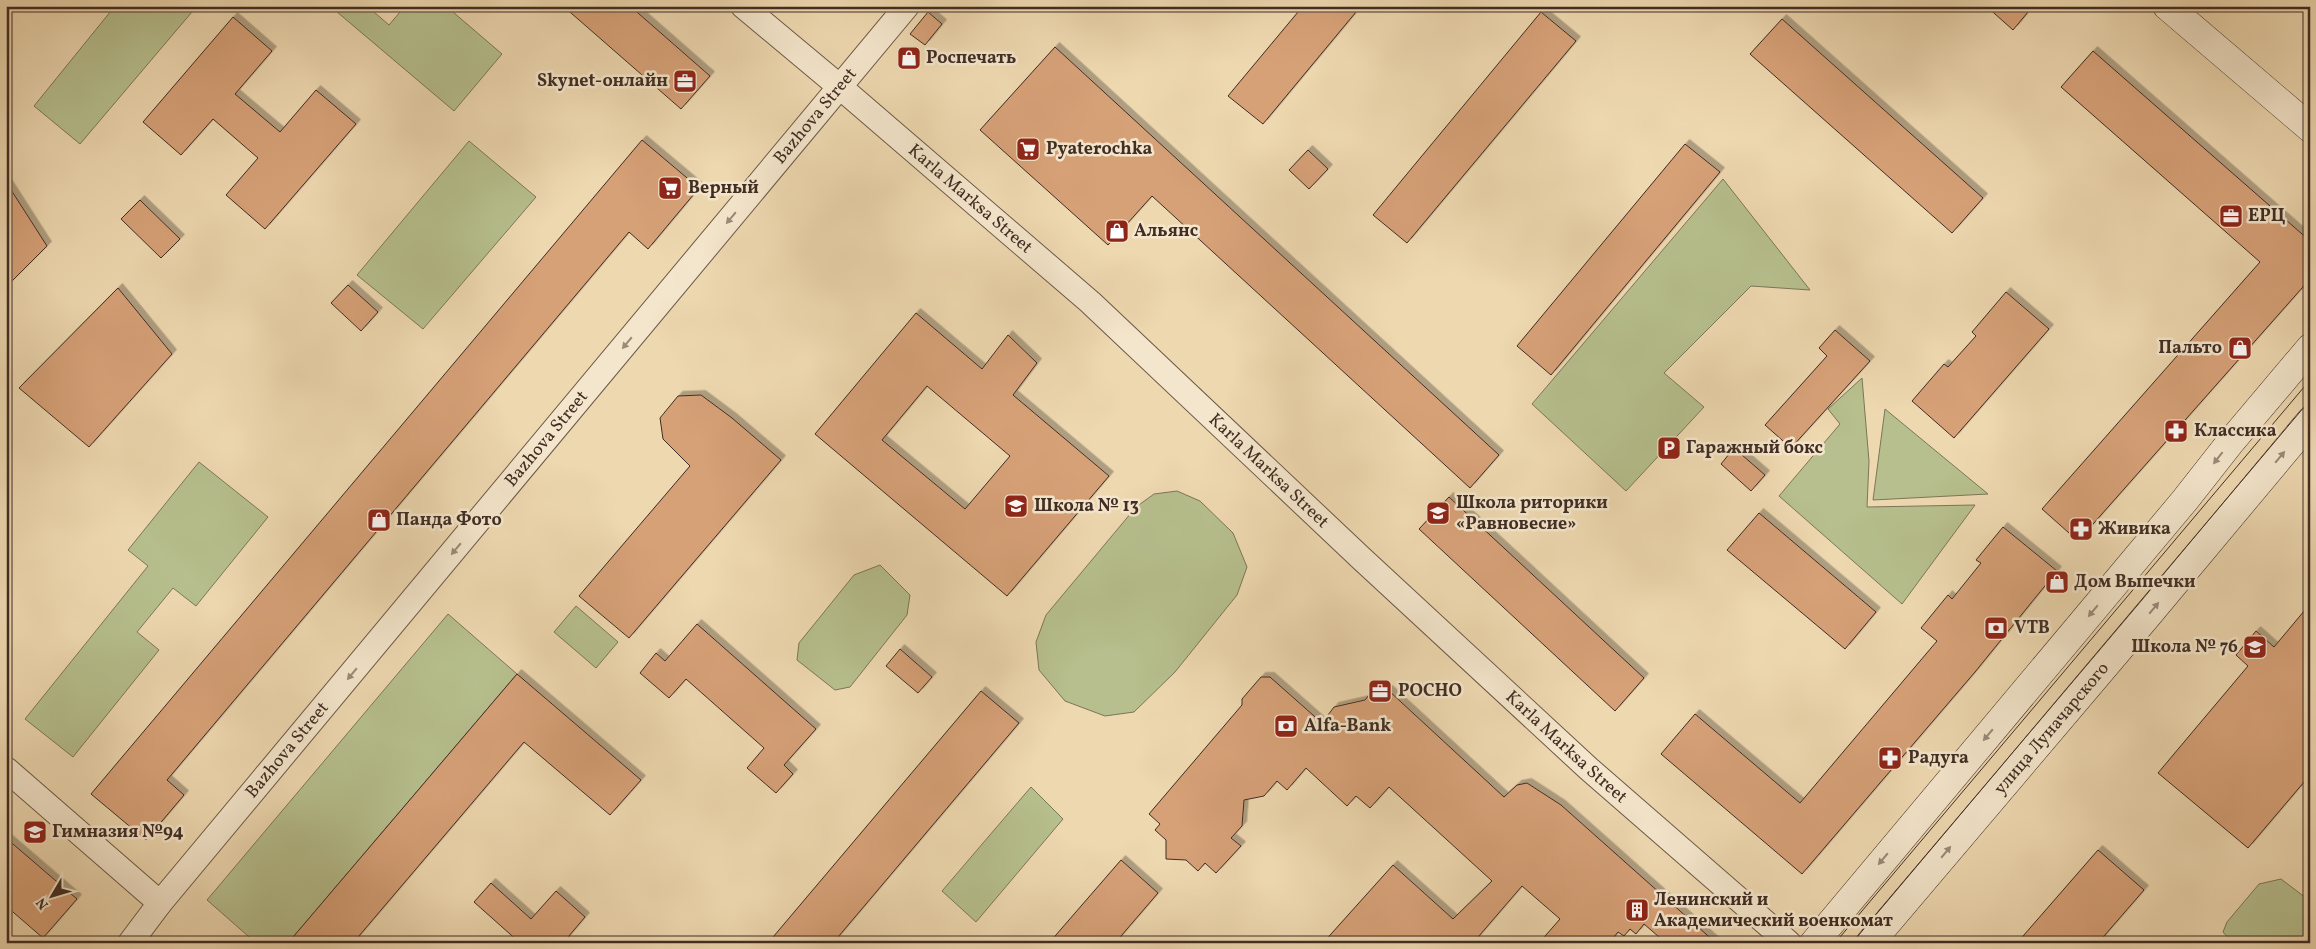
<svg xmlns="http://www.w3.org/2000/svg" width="2316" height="949" font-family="Vollkorn,serif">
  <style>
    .green { fill: #b6bf8d; stroke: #7c7658 }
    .building { fill: #d7a178; stroke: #412d24; fill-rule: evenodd; filter: url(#shadow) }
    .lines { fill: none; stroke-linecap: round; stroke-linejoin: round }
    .street-casing { stroke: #6c5847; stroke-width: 26 }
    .secondary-casing { stroke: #412d24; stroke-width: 29 }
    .street { stroke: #f4e6cc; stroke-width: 24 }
    .secondary { stroke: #f4e6cc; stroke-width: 28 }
    .tram { stroke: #412d24; stroke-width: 1 }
    .oneway { fill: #9a8a78 }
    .labels { text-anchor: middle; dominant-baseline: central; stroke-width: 5; stroke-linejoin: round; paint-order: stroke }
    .poi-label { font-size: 18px; font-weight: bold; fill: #412d24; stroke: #f4e6cc; text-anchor: start }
    .street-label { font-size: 18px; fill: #412d24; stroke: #f4e6cc }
  </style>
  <defs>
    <filter id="shadow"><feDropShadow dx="4.5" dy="-4.5" stdDeviation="0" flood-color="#0004"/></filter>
  </defs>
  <rect width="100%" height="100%" fill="#eed8b0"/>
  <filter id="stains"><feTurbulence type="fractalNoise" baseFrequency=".004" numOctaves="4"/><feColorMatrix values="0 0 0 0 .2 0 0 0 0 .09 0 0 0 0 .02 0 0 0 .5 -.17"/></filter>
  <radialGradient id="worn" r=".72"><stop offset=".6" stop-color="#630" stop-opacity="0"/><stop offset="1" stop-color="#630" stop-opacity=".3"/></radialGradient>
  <!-- green -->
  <g class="green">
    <path d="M 115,6 L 197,6 L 80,144 L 34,106 Z"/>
    <path d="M 330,6 L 367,6 L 389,25 L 405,6 L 446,6 L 502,54 L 454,111 Z"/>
    <path d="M 469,141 L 536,197 L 423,329 L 357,275 Z"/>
    <path d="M 1723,179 L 1810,290 L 1751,286 L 1664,373 L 1704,407 L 1626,491 L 1532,404 Z"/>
    <path d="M 1862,378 L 1869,461 L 1867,507 L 1975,505 L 1902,604 L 1779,496 L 1840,424 L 1828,409 Z"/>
    <path d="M 1885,409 L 1988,494 L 1873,500 Z"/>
    <path d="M 199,462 L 268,517 L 196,606 L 173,588 L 137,632 L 159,650 L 73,757 L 25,719 L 148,566 L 128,550 Z"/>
    <path d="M 1177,491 L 1200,501 L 1233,533 L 1247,567 L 1237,595 L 1175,672 L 1134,712 L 1105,716 L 1065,701 L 1039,670 L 1036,642 L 1046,615 L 1136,507 L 1154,494 Z"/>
    <path d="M 880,565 L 910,595 L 907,615 L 850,687 L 835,690 L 797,660 L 799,643 L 854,575 Z"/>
    <path d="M 576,606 L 618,642 L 596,668 L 554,632 Z"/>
    <path d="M 448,614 L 517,674 L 288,943 L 256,943 L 207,900 Z"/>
    <path d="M 1031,787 L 1063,819 L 976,922 L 942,891 Z"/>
    <path d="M 2281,879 L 2310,901 L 2310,943 L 2233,943 L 2223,932 L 2227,922 L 2259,884 Z"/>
  </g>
  <!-- building -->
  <g class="building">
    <path d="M 563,6 L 630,6 L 710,76 L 681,109 Z"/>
    <path d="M 1303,6 L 1361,6 L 1263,124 L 1228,96 Z"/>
    <path d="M 1986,6 L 2033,6 L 2013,30 Z"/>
    <path d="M 928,12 L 942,24 L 925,45 L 910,34 Z"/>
    <path d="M 1541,12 L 1576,41 L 1407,243 L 1373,215 Z"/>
    <path d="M 233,17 L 272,51 L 235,94 L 280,132 L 316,90 L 356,124 L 265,229 L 226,195 L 258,158 L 213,119 L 181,155 L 143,122 Z"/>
    <path d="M 1782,19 L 1983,198 L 1952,233 L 1750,54 Z"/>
    <path d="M 1055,47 L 1499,455 L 1470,488 L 1152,196 L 1108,245 L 980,130 Z"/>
    <path d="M 2093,51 L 2310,241 L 2310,279 L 2078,541 L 2042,509 L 2260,262 L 2061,87 Z"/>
    <path d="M 642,140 L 699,188 L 648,249 L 629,232 L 167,780 L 184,795 L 146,840 L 91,794 Z"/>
    <path d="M 1685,144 L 1720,172 L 1551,375 L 1517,346 Z"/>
    <path d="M 1308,150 L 1328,169 L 1309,189 L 1289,170 Z"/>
    <path d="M 6,182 L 47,246 L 6,287 Z"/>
    <path d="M 140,200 L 180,239 L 161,258 L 121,219 Z"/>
    <path d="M 348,285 L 378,312 L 361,331 L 331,303 Z"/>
    <path d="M 118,288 L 172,354 L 89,447 L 19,388 Z"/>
    <path d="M 2006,292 L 2049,329 L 1954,438 L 1912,401 L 1944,364 L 1948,367 L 1976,336 L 1972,332 Z"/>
    <path d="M 916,313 L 982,369 L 1008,335 L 1037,363 L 1013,395 L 1109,476 L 1007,596 L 815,434 ZM 927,386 L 1010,456 L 965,509 L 882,440 Z"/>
    <path d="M 1835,330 L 1870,361 L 1791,448 L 1765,425 L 1827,356 L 1819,348 Z"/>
    <path d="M 701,395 L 732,418 L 781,460 L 629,638 L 579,596 L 690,466 L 663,439 L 660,418 L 678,396 Z"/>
    <path d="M 1734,448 L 1765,475 L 1751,491 L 1721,464 Z"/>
    <path d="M 1449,497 L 1644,678 L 1615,711 L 1419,529 Z"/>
    <path d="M 1759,513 L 1876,612 L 1845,649 L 1727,550 Z"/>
    <path d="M 2003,527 L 2057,571 L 1975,672 L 1802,874 L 1661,754 L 1695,714 L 1800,803 L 1937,641 L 1921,628 L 1948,595 L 1952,599 L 1981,563 L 1976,560 Z"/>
    <path d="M 2310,604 L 2310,775 L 2248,848 L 2158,773 L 2248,666 L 2236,655 L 2256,631 L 2274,647 Z"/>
    <path d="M 697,624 L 816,729 L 784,765 L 793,774 L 776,793 L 747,768 L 764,748 L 686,679 L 669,698 L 640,673 L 656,653 L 665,661 Z"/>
    <path d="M 900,649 L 932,677 L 918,693 L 886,666 Z"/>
    <path d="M 517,674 L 641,780 L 610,815 L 524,742 L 353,943 L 288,943 Z"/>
    <path d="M 1261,677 L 1270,677 L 1322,723 L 1334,707 L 1365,700 L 1374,689 L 1388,690 L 1504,797 L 1517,785 L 1527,783 L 1561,805 L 1716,943 L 1666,943 L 1644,924 L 1636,934 L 1630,929 L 1624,936 L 1618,932 L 1609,943 L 1539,943 L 1560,919 L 1522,886 L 1473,943 L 1323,943 L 1393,865 L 1453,919 L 1492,881 L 1389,787 L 1370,808 L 1356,796 L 1347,806 L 1306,768 L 1287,790 L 1277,781 L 1264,796 L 1244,800 L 1242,826 L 1231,838 L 1241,846 L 1216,873 L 1205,863 L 1198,871 L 1186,860 L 1166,859 L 1166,840 L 1155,830 L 1160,824 L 1149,814 L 1242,705 L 1242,699 Z"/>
    <path d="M 981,691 L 1019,723 L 833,943 L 768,943 Z"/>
    <path d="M 6,838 L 77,899 L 43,938 L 6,906 Z"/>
    <path d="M 2098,850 L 2144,890 L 2098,943 L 2017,943 Z"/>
    <path d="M 1121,860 L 1158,893 L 1115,943 L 1049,943 Z"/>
    <path d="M 491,883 L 531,919 L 556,891 L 585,917 L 563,943 L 520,943 L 474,902 Z"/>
  </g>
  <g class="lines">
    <!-- street casing -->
    <g class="street-casing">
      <g id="street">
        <path id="s1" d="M 743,6 L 840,87 L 1090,302 L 1362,559 L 1589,769 L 1789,943"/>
        <path d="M 6,769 L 160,903"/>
        <path id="s2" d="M 130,943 L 160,903 L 907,6"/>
      </g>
    </g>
    <!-- secondary casing -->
    <g class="secondary-casing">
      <g id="secondary">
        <path d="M 2167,6 L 2310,128"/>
        <path d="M 1814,943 L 2185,500 L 2229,444 L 2310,348"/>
        <path id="s3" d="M 1870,943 L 2148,615 L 2310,421"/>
      </g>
    </g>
    <!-- street -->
    <use href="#street" class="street"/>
    <!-- secondary -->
    <use href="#secondary" class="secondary"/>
    <!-- tram -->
    <g class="tram">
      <path d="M 1835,943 L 2310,380"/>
      <path d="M 1852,943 L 2310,400"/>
    </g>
  </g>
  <!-- one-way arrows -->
  <defs><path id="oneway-solid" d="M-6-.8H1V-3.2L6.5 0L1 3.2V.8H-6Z" transform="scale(1.25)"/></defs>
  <g class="oneway">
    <use href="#oneway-solid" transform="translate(731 218) rotate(130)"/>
    <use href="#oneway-solid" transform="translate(627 343) rotate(130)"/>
    <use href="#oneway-solid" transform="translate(2280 457) rotate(-50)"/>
    <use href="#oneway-solid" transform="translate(2218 458) rotate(128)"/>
    <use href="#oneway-solid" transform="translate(456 549) rotate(130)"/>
    <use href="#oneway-solid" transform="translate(2154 608) rotate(-50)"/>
    <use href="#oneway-solid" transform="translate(2093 611) rotate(130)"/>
    <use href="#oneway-solid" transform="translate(352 674) rotate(130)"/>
    <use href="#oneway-solid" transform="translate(1988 735) rotate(130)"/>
    <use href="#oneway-solid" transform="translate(1946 852) rotate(-50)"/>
    <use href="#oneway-solid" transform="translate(1883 859) rotate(130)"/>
  </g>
  <!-- icons -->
  <defs>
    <g id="shop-square" transform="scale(1.25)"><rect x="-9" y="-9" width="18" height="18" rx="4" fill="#8f2418" stroke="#f4e6cc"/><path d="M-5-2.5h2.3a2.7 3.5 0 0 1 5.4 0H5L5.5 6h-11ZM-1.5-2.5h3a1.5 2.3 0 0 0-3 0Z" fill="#fff"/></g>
    <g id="office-square" transform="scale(1.25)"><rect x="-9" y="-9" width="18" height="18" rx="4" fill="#8f2418" stroke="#f4e6cc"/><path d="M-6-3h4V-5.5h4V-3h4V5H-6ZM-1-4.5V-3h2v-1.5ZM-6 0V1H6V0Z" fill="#fff"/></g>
    <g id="supermarket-square" transform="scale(1.25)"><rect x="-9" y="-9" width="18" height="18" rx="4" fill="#8f2418" stroke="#f4e6cc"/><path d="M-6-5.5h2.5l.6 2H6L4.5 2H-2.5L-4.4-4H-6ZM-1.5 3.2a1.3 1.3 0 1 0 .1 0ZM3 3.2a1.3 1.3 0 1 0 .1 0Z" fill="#fff"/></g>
    <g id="pharmacy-square" transform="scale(1.25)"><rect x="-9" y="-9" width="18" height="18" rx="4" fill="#8f2418" stroke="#f4e6cc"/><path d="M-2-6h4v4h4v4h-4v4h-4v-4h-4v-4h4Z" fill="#fff"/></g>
    <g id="parking-square" transform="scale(1.25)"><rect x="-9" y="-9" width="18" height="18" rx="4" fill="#8f2418" stroke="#f4e6cc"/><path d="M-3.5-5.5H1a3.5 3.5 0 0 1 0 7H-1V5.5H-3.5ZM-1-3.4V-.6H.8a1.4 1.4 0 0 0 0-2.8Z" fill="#fff"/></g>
    <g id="school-square" transform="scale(1.25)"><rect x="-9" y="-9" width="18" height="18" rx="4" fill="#8f2418" stroke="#f4e6cc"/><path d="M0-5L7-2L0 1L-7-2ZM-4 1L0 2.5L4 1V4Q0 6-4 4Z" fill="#fff"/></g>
    <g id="bank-square" transform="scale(1.25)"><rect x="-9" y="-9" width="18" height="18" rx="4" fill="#8f2418" stroke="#f4e6cc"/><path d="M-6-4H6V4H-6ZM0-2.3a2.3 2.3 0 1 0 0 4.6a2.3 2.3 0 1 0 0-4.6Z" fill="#fff"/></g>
    <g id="building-square" transform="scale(1.25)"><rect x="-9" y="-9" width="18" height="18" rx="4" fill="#8f2418" stroke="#f4e6cc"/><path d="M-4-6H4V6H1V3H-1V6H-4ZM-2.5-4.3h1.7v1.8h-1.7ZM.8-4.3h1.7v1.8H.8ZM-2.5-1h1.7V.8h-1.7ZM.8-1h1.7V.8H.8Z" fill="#fff"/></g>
  </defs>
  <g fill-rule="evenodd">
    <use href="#shop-square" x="909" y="58"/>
    <use href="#office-square" x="685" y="81"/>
    <use href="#supermarket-square" x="1028" y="149"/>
    <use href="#supermarket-square" x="670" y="188"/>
    <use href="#office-square" x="2231" y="216"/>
    <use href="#shop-square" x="1117" y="231"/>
    <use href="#shop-square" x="2240" y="348"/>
    <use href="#pharmacy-square" x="2176" y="431"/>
    <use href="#parking-square" x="1669" y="448"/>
    <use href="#school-square" x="1016" y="506"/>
    <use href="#school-square" x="1438" y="513"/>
    <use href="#shop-square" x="379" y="520"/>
    <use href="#pharmacy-square" x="2081" y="529"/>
    <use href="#shop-square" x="2057" y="582"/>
    <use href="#bank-square" x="1996" y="628"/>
    <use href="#school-square" x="2255" y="647"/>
    <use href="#office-square" x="1380" y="691"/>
    <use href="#bank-square" x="1286" y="726"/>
    <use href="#pharmacy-square" x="1890" y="758"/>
    <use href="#school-square" x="35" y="832"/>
    <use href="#building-square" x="1637" y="910"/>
  </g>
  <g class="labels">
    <!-- poi labels -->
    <g class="poi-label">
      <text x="926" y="58">Роспечать</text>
      <text x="668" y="81" text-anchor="end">Skynet-онлайн</text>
      <text x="1046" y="149">Pyaterochka</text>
      <text x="688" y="188">Верный</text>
      <text x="2248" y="216">ЕРЦ</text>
      <text x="1134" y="231">Альянс</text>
      <text x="2222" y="348" text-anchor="end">Пальто</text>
      <text x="2194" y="431">Классика</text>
      <text x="1686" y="448">Гаражный бокс</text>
      <text x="1456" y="503">Школа риторики<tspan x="1456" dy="21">«Равновесие»</tspan></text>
      <text x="1034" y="506">Школа № 13</text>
      <text x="396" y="520">Панда Фото</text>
      <text x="2098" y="529">Живика</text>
      <text x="2074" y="582">Дом Выпечки</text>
      <text x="2014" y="628">VTB</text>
      <text x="2238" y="647" text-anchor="end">Школа № 76</text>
      <text x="1398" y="691">РОСНО</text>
      <text x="1304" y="726">Alfa-Bank</text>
      <text x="1908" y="758">Радуга</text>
      <text x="52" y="832">Гимназия №94</text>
      <text x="1654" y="900">Ленинский и<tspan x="1654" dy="21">Академический военкомат</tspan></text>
    </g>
    <!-- street labels -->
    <g class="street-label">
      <text stroke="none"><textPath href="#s2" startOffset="1074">Bazhova Street</textPath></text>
      <text stroke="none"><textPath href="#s1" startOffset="298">Karla Marksa Street</textPath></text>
      <text stroke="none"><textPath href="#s2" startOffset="654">Bazhova Street</textPath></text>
      <text stroke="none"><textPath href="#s1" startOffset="702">Karla Marksa Street</textPath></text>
      <text stroke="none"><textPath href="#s3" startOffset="281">улица Луначарского</textPath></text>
      <text stroke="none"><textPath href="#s1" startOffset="1108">Karla Marksa Street</textPath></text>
      <text stroke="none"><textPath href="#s2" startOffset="249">Bazhova Street</textPath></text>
    </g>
  </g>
  <!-- margin -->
  <rect width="2316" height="949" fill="none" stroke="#eed8b0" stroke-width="25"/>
  <rect x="8" y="8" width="2301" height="934" fill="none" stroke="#412d24" stroke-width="2.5"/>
  <rect x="12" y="12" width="2291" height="924" fill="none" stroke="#412d24"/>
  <!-- north arrow -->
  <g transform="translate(52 896) rotate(232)" stroke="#f4e6cc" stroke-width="4" paint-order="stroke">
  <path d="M0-4L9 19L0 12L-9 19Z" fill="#412d24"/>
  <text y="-8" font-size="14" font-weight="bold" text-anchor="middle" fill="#412d24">N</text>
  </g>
  <rect width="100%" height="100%" filter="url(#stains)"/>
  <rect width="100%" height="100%" fill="url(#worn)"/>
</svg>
